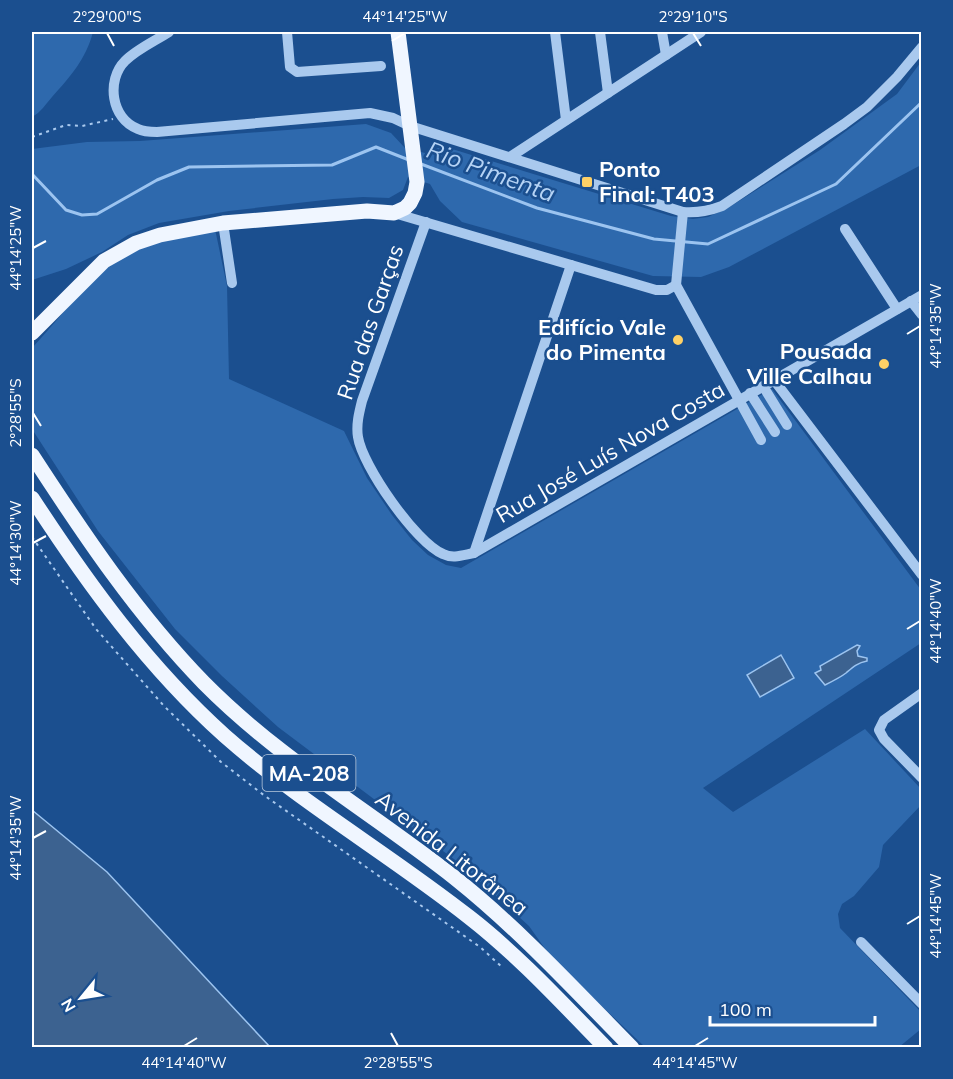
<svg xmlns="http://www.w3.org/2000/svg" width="953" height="1079" font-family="Mulish,sans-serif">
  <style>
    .green { fill: #2e69ad }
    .water { fill: #3c6290; stroke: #9cc4f0; stroke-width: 1.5 }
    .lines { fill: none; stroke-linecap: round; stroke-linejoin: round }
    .stream { stroke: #9cc4f0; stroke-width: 3 }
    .path { stroke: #a9c9ee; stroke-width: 2; stroke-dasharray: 3 4.5; stroke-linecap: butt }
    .minor { stroke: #a9c9ee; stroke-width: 10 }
    .major { stroke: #f0f6ff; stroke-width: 15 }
    .ticks { fill: none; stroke: #fff; stroke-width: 2 }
    .poi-dot { fill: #ffd166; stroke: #1b4f8f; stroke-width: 2 }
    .labels { text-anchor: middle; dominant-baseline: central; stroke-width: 5; stroke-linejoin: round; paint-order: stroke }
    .shield { fill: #1b4f8f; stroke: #bbcadd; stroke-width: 1.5 }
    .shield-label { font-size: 21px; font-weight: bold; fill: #fff }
    .poi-label { font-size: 22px; font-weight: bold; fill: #fff; stroke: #1b4f8f; text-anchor: end }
    .street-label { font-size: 22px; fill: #fff; stroke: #1b4f8f }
    .water-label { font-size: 24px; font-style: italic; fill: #b5d3f5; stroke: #1b4f8f }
    .neatline { fill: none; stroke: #fff; stroke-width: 2 }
    .ticks-label { font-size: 15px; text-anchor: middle; fill: #fff }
  </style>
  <rect width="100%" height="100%" fill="#1b4f8f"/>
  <!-- green -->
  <g class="green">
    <path d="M 32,32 L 93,32 C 86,59 70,77 52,97 C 45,105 41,112 32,117 Z"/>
    <path d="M 921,62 L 921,165 L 729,267 L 701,277 L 653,276 L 462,222 L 440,201 L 430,184 L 408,177 L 403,190 L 389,198 L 363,197 L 333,199 L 229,211 L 159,223 L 128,235 L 102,252 L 66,269 L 32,280 L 32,149 L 87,142 L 140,141 L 366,124 L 391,133 L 405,148 L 425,153 L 438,148 L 452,149 L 671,216 L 693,219 L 708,217 L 728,208 L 820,150 L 897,94 Z"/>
    <path d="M 215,229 L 227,286 L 229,379 L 344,431 L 367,478 L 392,515 L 412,540 L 428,555 L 446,565 L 461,568 L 772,389 L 921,590 L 921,643 L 703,788 L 733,812 L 865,729 L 921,789 L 921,805 L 883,845 L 879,867 L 854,896 L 842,904 L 838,914 L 840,928 L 921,1012 L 921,1029 L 899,1047 L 645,1047 L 553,960 L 529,926 L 463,866 L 278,727 L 222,676 L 175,629 L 98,531 L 32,429 L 32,348 C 67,311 98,263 147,244 C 168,236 193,234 215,229 Z"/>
  </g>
  <!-- water -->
  <g class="water">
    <path d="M 857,645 L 860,646 L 857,651 L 858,656 L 867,658 L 867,661 C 857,663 853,667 846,673 C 841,677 831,682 825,685 L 815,673 L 821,670 L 820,666 Z"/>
    <path d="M 781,655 L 794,678 L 760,697 L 747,675 Z"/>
    <path d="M 32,810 L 107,872 L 270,1047 L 32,1047 Z"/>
  </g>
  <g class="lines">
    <!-- stream -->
    <g class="stream">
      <path d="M 421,164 L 537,208 L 654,239 L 708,244 L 836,184 L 922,102"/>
      <path d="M 32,174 L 66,210 L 82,215 L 97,214 L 157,180 L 189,167 L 332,165 L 376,147 L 409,160"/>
    </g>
    <!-- path -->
    <g class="path">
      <path d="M 32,137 L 66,125 L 82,126 L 113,119"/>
      <path d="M 32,537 L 96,629 L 164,706 L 221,762 L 265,796 L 480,947 L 502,967"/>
    </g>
    <!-- minor -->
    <g class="minor">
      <path d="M 169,32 C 155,41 137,49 125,61 C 106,80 111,119 138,129 C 144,132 150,132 157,132 L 370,113 L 393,118 L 410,126 L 683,212 C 697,213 709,211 722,206 L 844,124 L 867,107 L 897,77 L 922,47"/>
      <path d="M 287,32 L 290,67 L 297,72 L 381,66"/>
      <path d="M 555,32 L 566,120"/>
      <path d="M 600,32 L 608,93"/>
      <path d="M 662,32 L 666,55"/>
      <path d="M 510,157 L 701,32"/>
      <path d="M 394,213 L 656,290 L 667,290 L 676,285"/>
      <path d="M 426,222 L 362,401 C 359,413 356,425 358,437 C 362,465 416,543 443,554 C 453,559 463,555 474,553 L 922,295"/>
      <path d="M 223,223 L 232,283"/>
      <path d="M 845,229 L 897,309"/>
      <path d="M 676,285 L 761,440"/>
      <path d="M 676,285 L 683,212"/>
      <path d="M 911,301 L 922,315"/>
      <path d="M 774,380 L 922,575"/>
      <path d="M 763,386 L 787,425"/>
      <path d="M 750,393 L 775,432"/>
      <path d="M 474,553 L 571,265"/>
      <path d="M 922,693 L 884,720 L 879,730 L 884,739 L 922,778"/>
      <path d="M 861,942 L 922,1004"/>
    </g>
    <!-- major -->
    <g class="major">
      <path d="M 32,333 L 104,261 L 136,243 L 160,235 L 223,223 L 367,211 L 394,213 L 405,208 L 410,203 L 415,193 L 417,182 L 398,32"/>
      <path d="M 32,455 C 84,535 137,614 204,683 C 279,759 371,812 455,878 C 519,929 575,990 632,1048"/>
      <path d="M 32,498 C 88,584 148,667 225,736 C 301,803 389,854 469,917 C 518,955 562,1003 606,1048"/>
    </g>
  </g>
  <!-- ticks -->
  <path class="ticks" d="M 107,33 L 114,46M 693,33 L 701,46M 392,41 L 405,33M 33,248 L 46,241M 907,334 L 920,326M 33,413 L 41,426M 33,543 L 46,536M 907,629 L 920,621M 33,838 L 46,831M 907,924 L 920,916M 391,1033 L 398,1046M 184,1046 L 197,1038M 695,1046 L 708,1038"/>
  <!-- markers -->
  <g class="poi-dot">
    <rect x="581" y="176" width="12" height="12" rx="3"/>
    <circle cx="678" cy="340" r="6"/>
    <circle cx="884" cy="364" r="6"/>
  </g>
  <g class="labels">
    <!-- shield labels -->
    <rect class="shield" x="262.5" y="755" width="93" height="36" rx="4.5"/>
    <g class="shield-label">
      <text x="309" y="773">MA-208</text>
    </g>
    <!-- poi labels -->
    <g class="poi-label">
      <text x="599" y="169" text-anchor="start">Ponto<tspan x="599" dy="25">Final: T403</tspan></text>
      <text x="666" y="327">Edifício Vale<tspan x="666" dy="25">do Pimenta</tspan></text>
      <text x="872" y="351">Pousada<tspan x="872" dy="25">Ville Calhau</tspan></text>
    </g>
    <!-- street labels -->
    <g class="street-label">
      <text transform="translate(370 322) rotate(-71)">Rua das Garças</text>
      <text transform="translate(610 452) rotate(-30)">Rua José Luís Nova Costa</text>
      <text transform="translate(452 853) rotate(38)">Avenida Litorânea</text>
    </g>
    <!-- water labels -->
    <g class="water-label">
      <text transform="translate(491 171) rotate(20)">Rio Pimenta</text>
    </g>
  </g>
  <!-- border -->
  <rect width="953" height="1079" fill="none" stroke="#1b4f8f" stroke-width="66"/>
  <!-- north arrow -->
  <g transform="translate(81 998) rotate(240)" stroke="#1b4f8f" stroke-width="4.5" paint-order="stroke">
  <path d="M0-4.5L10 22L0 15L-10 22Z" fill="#ffffff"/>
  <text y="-9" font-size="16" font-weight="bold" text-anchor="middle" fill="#ffffff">N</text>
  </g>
  <!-- scale -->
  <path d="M710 1016v9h165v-9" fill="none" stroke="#ffffff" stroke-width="3"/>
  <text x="719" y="1016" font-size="18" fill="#ffffff" stroke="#1b4f8f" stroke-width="4.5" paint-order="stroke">100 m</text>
  <rect x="33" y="33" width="887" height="1013" class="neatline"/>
  <g class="ticks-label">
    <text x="107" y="22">2°29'00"S</text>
    <text x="405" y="22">44°14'25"W</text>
    <text x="693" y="22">2°29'10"S</text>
    <text transform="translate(16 248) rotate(-90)" y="5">44°14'25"W</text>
    <text transform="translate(936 326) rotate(-90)" y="5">44°14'35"W</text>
    <text transform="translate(16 413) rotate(-90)" y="5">2°28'55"S</text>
    <text transform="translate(16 543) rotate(-90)" y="5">44°14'30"W</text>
    <text transform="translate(936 621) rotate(-90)" y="5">44°14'40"W</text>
    <text transform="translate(16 838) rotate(-90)" y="5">44°14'35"W</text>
    <text transform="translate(936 916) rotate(-90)" y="5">44°14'45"W</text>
    <text x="184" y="1068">44°14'40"W</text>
    <text x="398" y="1068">2°28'55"S</text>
    <text x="695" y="1068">44°14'45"W</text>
  </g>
</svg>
